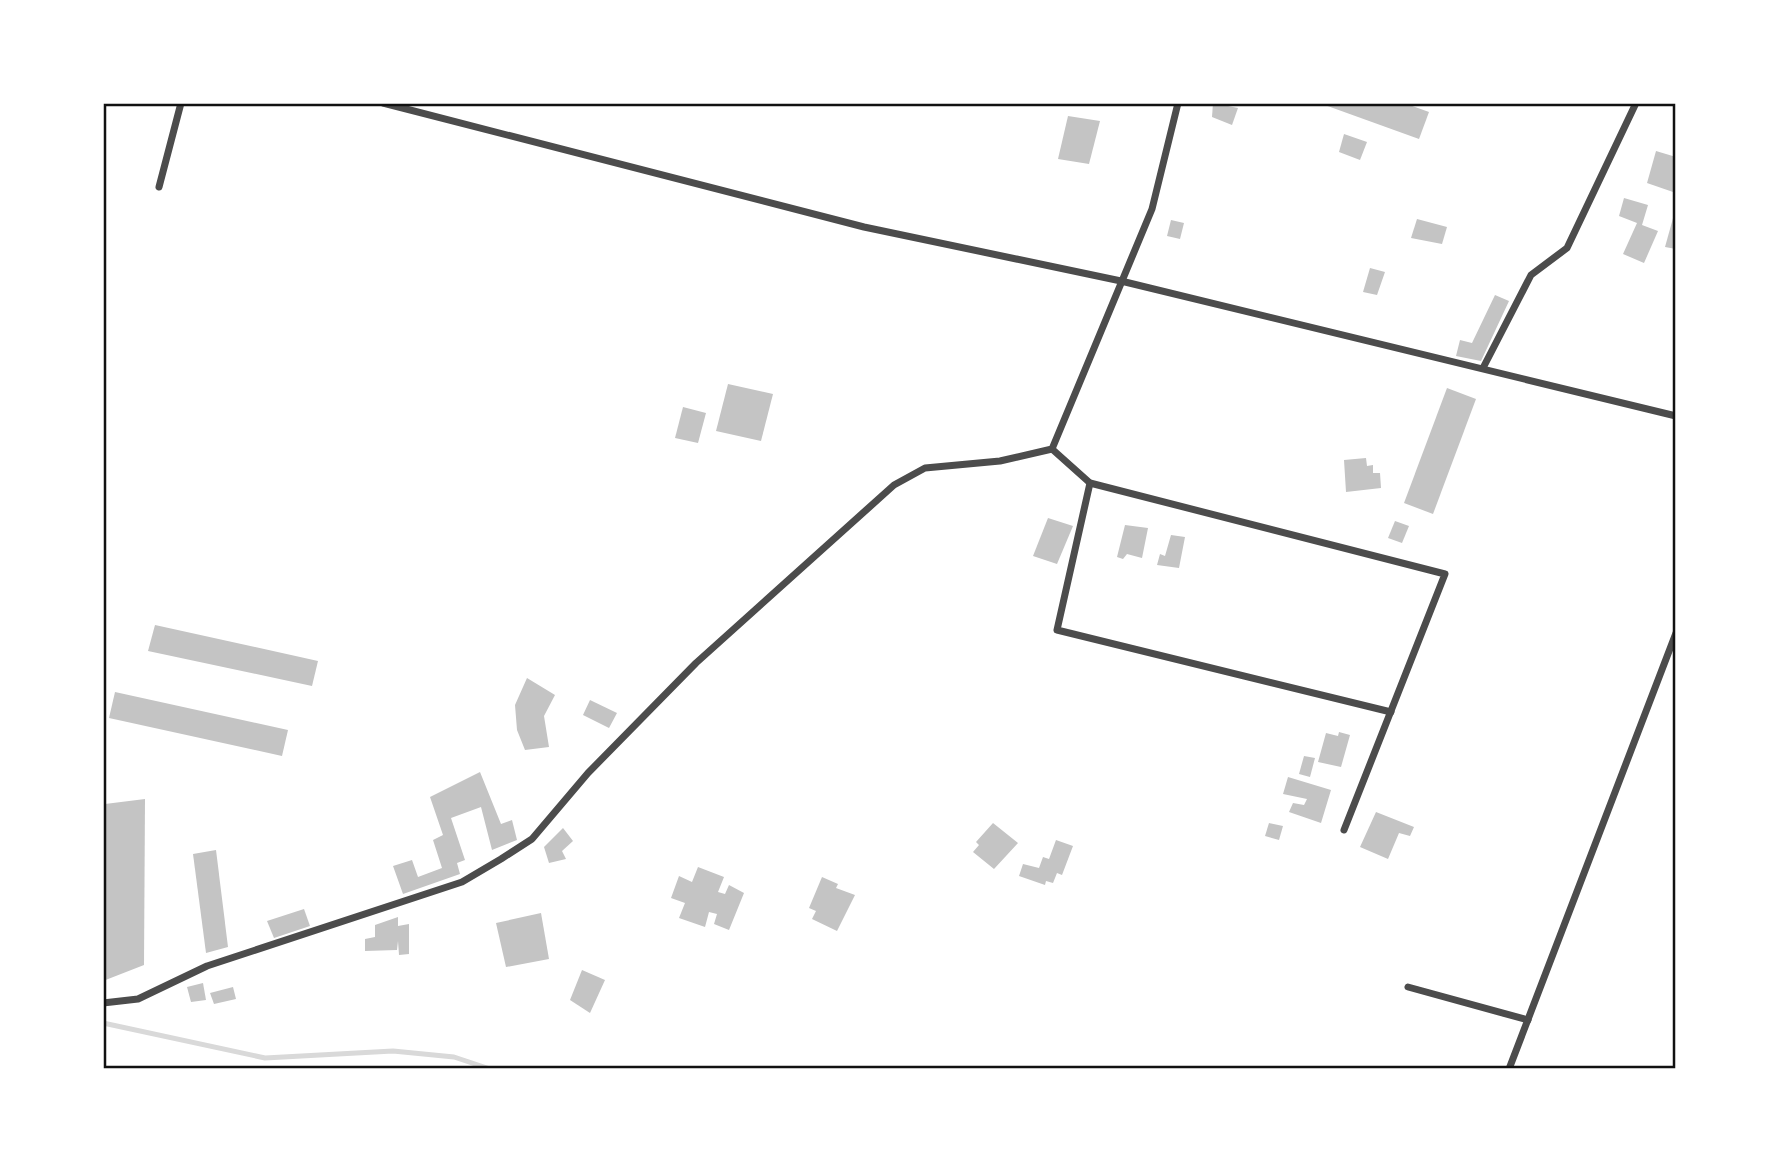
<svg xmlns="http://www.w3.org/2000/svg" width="1779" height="1172" font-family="Overpass,sans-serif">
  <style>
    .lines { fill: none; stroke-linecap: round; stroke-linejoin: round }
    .stream { stroke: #d9d9d9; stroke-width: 5 }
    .building { fill: #c4c4c4 }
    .minor { stroke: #4c4c4c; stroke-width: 7 }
    .neatline { fill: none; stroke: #111; stroke-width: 2.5 }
  </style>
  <rect width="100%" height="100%" fill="#fff"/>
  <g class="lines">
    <!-- stream -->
    <path class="stream" d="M 103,1023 L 265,1058 L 393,1051 L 454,1057 L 490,1069"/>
  </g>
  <!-- building -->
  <g class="building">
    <path d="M 1213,103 L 1238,108 L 1232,125 L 1212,117 Z"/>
    <path d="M 1404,103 L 1429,112 L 1419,139 L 1322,104 Z"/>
    <path d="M 1068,116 L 1100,121 L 1089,164 L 1058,159 Z"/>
    <path d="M 1344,134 L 1367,142 L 1360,160 L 1339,152 Z"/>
    <path d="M 1656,151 L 1676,157 L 1676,188 L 1673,192 L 1647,183 Z"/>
    <path d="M 1624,198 L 1648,205 L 1642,225 L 1658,231 L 1644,263 L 1623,254 L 1637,223 L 1619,216 Z"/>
    <path d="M 1675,211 L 1676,211 L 1676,249 L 1665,247 Z"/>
    <path d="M 1417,219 L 1447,227 L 1442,244 L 1411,238 Z"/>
    <path d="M 1171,220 L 1184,223 L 1180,239 L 1167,236 Z"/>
    <path d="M 1370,268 L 1385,272 L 1377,295 L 1363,292 Z"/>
    <path d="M 1495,295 L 1509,301 L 1481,361 L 1456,356 L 1460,340 L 1472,343 Z"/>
    <path d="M 728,384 L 773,394 L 761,441 L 716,431 Z"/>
    <path d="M 1447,388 L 1476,399 L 1433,514 L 1404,503 Z"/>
    <path d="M 683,407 L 706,413 L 698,443 L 675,438 Z"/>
    <path d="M 1366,458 L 1367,466 L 1373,465 L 1373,473 L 1380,473 L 1381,488 L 1346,492 L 1344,460 Z"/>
    <path d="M 1048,518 L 1073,526 L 1057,564 L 1033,556 Z"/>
    <path d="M 1395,521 L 1409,526 L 1402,543 L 1388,538 Z"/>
    <path d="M 1125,525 L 1148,528 L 1142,558 L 1127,554 L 1123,559 L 1117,557 Z"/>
    <path d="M 1171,535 L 1185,537 L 1179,568 L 1157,565 L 1160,554 L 1165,556 Z"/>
    <path d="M 155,625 L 318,661 L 312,686 L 148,651 Z"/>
    <path d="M 527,678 L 555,695 L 544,716 L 549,747 L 525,750 L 517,730 L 515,705 Z"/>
    <path d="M 115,692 L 288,730 L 282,756 L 109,718 Z"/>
    <path d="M 590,700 L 617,713 L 609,728 L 583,715 Z"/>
    <path d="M 1339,732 L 1350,735 L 1341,767 L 1318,762 L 1326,733 L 1338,736 Z"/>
    <path d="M 1304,756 L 1315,758 L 1310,777 L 1299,774 Z"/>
    <path d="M 480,772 L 501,824 L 512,820 L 517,840 L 492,850 L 481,807 L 451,818 L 465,860 L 457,863 L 460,874 L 403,894 L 393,866 L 412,860 L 418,877 L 442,868 L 433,840 L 443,835 L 430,797 Z"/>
    <path d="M 1288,777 L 1331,790 L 1321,823 L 1289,812 L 1293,803 L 1304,805 L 1307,799 L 1283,794 Z"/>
    <path d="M 145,799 L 144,965 L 103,981 L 105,804 Z"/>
    <path d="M 1376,812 L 1414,827 L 1410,836 L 1399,833 L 1388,859 L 1360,847 Z"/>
    <path d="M 993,823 L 1018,843 L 994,869 L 973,852 L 979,845 L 976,842 Z"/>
    <path d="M 1269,823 L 1283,826 L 1279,840 L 1265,836 Z"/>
    <path d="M 563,828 L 573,841 L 562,851 L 566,859 L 549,863 L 544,847 Z"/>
    <path d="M 1056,840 L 1073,846 L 1062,875 L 1057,873 L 1053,883 L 1046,881 L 1045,885 L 1019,876 L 1023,864 L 1039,868 L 1043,857 L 1049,859 Z"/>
    <path d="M 216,850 L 228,947 L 206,953 L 193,854 Z"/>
    <path d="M 698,867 L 724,877 L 718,892 L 725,894 L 729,885 L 744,893 L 729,930 L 714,924 L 717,914 L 709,912 L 705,927 L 679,918 L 685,903 L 671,898 L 679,876 L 692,882 Z"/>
    <path d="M 822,877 L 838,884 L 836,888 L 855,895 L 837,931 L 812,919 L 816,911 L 809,908 Z"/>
    <path d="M 304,909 L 310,926 L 274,938 L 267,921 Z"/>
    <path d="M 541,913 L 549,959 L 506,967 L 496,923 Z"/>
    <path d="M 398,917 L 398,926 L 409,924 L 409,954 L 399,955 L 398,941 L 397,950 L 365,951 L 365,939 L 375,937 L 375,925 Z"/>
    <path d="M 582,970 L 605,980 L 590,1013 L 570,1000 Z"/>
    <path d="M 203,983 L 206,1000 L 191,1002 L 187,987 Z"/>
    <path d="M 233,987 L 236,999 L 214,1004 L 210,993 Z"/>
  </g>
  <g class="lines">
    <!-- minor -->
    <g class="minor">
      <path d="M 383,103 L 864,227 L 1121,281 L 1676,416"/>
      <path d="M 159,187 L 181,103"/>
      <path d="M 1483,368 L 1531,275 L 1567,248 L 1636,103"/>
      <path d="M 1052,449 L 1090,483 L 1445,574 L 1344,830"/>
      <path d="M 1090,483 L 1057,630 L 1391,712"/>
      <path d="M 1408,987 L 1528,1020"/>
      <path d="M 103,1003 L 138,999 L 207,966 L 462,882 L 501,859 L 532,839 L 588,773 L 696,663 L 894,485 L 925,468 L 1000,461 L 1052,449 L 1152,209 L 1178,103"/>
      <path d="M 1509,1069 L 1676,633"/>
    </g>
  </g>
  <!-- border -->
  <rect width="1779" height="1172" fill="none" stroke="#ffffff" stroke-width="210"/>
  <rect x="105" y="105" width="1569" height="962" class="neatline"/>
</svg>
